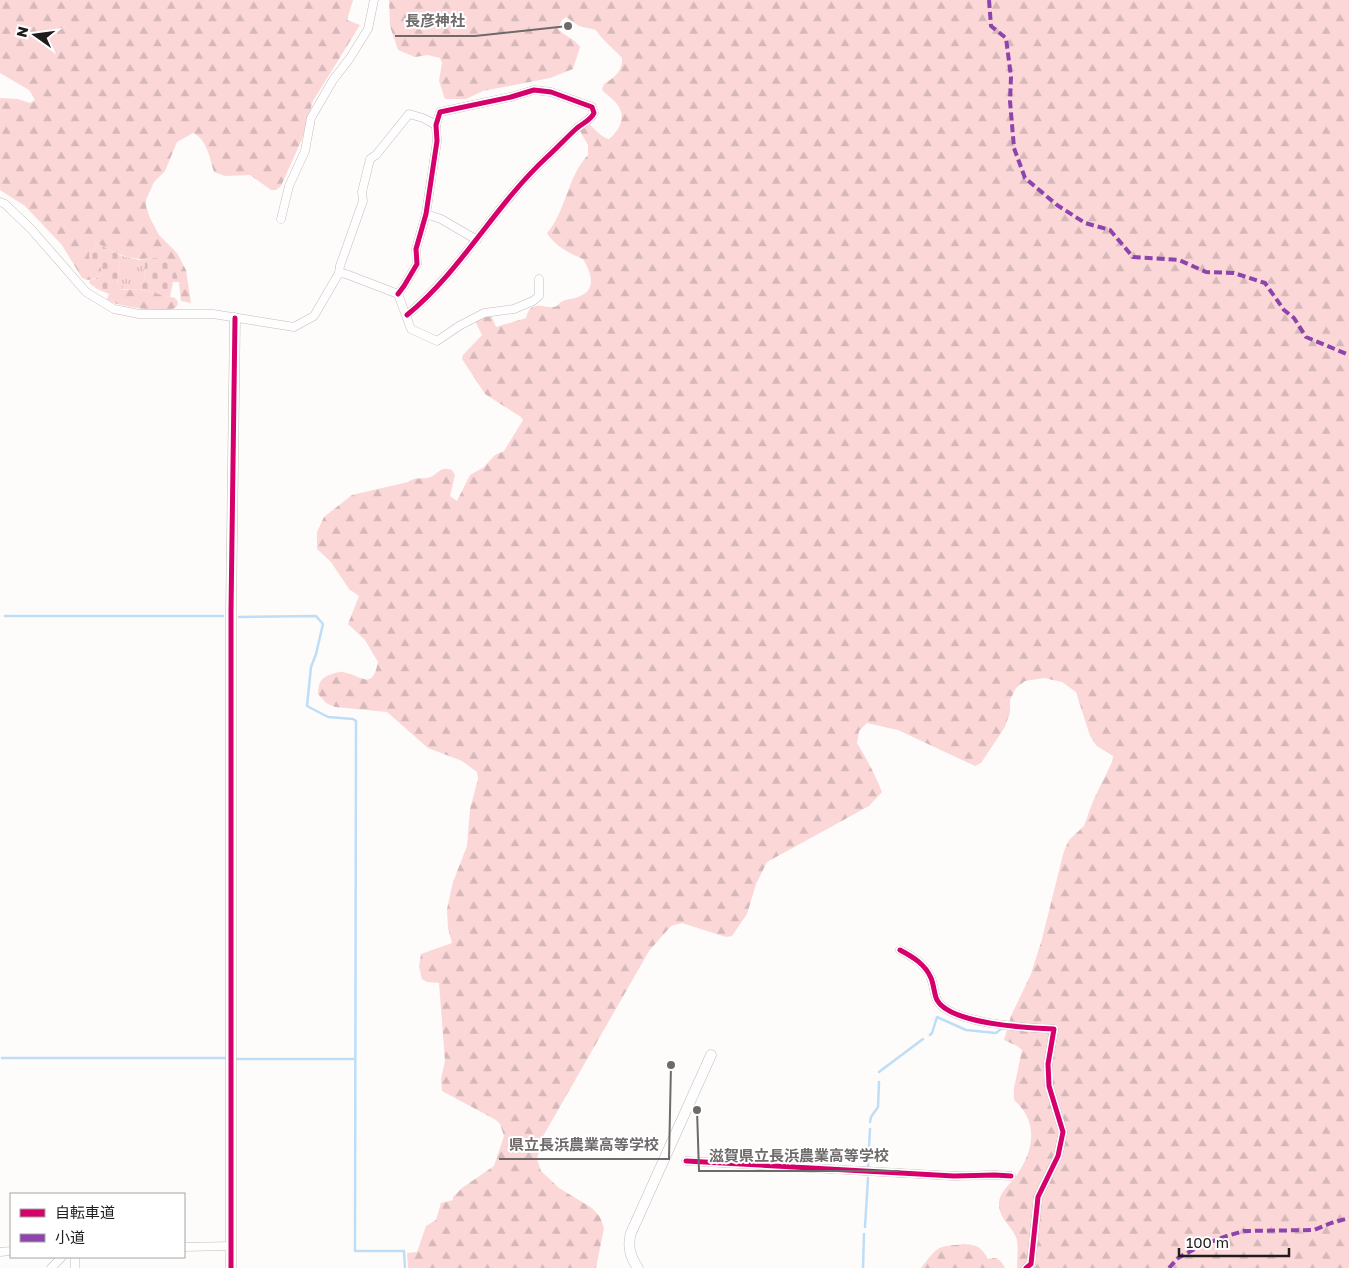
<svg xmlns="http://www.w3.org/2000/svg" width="1349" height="1268" font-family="'Golos Text','Noto Sans JP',sans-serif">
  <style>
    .grass { fill: url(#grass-tufts) }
    .forest { fill: url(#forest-firs) }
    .cemetery { fill: url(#cemetery-stones) }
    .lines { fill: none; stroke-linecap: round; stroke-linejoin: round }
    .stream { stroke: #bedef8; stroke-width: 2.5 }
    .minor-casing { stroke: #c1bdbd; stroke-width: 9 }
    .tertiary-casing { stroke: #c1bdbd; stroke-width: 11 }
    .minor { stroke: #fffefe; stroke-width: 8 }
    .tertiary { stroke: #fffefe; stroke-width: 10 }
    .quiet { stroke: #8e44ad; stroke-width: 4; stroke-dasharray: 8 4; stroke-linecap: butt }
    .cycleway-casing { stroke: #fff; stroke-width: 8 }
    .cycleway { stroke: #d6006c; stroke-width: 5 }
    .leader { fill: none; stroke: #6e6a6a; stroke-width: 2 }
    .callout-dot { fill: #6e6a6a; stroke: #fff; stroke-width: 2 }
    .callout-label { font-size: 15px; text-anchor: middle; font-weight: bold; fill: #6e6a6a; stroke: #fff; stroke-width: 4; stroke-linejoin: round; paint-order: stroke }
  </style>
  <defs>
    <pattern id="grass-tufts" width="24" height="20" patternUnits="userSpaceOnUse" patternTransform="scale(1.25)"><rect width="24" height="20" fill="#fcd7d8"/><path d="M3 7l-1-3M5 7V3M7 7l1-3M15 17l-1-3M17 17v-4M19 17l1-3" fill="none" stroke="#d8b8b9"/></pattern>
    <pattern id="forest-firs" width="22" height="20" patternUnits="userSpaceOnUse" patternTransform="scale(1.25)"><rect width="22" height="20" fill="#fbd7d8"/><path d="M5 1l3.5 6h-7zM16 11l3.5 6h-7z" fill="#d7b8b9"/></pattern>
    <pattern id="cemetery-stones" width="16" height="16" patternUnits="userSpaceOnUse" patternTransform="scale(1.25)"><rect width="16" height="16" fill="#fcd7d8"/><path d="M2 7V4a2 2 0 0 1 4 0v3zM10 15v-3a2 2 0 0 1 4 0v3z" fill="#d8b8b9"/></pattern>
  </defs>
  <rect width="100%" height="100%" fill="#fefbfb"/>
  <!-- grass -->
  <path class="grass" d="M 122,256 L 139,260 L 145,259 L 144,283 L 139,284 L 139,289 L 123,289 L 123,285 L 117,285 L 120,261 L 122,261 Z"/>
  <!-- forest -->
  <g class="forest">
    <path d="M 0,0 L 353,0 L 347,20 L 360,25 L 313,101 L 302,139 L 281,186 L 276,190 L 271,190 L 250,175 L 225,176 L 214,172 C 210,159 207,139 193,133 L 177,142 L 165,171 L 154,182 L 146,200 L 146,206 L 150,218 L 159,235 L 177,253 L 186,270 L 191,303 L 181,301 L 179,282 L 150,258 C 129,262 115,252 96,243 L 93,251 L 90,250 L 100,263 L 102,273 C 95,279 90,282 82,278 L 62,245 L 25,206 L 0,190 L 0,98 L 18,99 L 30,103 L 35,100 L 29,90 L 0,73 Z"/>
    <path d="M 389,0 L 1349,0 L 1349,1268 L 1017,1268 C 1017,1259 1019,1245 1016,1237 C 1011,1225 998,1218 999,1202 C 1000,1192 1010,1184 1016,1176 C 1034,1151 1039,1122 1014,1100 L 1014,1088 L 1022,1050 L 1017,1046 L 1004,1040 L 1011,1016 L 1031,974 L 1042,939 L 1064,851 L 1069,840 L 1084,826 L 1093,801 L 1112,762 L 1113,756 L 1097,746 L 1090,736 L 1076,692 L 1062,682 L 1044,678 L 1025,681 L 1016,688 L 1010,700 L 1010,712 L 1005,727 L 981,763 L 975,766 L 898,730 L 867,723 L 859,731 L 857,743 C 867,759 875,775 882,792 L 869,806 L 767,862 L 756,884 L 747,914 L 732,936 L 726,937 L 682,923 L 671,926 L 649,951 L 542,1138 L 537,1159 L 541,1171 L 559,1188 L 592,1208 L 600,1217 L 604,1228 L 596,1268 L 408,1268 L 407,1253 L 417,1252 L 426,1226 L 436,1220 L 441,1203 L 453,1200 L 453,1197 L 462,1188 L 494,1166 L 504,1136 L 500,1124 L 496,1120 L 442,1091 L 441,1079 L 445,1061 L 439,983 L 427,982 L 422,979 L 419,967 L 421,954 L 452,943 L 448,928 L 447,909 L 453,882 L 467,846 L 470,809 L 478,779 L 477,772 L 462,761 L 428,748 L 387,712 L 335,707 L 326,703 L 318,694 C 319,682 320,678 332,674 C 336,673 340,671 343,672 C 363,676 372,691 378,662 L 365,640 L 348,624 L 359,596 L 349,589 L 331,562 L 317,549 L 317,532 L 324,517 L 352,495 L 408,482 C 415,477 419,479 427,478 C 437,477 439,465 452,470 L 455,475 L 450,496 L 457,501 L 470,475 L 484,467 L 495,455 L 504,451 L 523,420 L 521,417 L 485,394 L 462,359 L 463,355 L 482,335 L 475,321 L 491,315 L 496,327 L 526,318 C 527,315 528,310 531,308 C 538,303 546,308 553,307 C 559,307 558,303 563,301 C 567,299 573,299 578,297 C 597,290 592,274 583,259 C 572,255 552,244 547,233 C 566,212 567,177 588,155 L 588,145 L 580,131 L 587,122 C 594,128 600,137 609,139 C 618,132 626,119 619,107 C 616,101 607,95 602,90 L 604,84 C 614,78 623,71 622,58 C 615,50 601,39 596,30 L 579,26 L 566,17 L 562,20 L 558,29 C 565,36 576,40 580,47 L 573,69 L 550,78 L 483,91 L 466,99 L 445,99 L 439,81 L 442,63 L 440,58 L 428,55 L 415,57 L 398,50 L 390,26 Z"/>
    <path d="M 139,289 L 175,298 L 177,300 L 178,304 C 176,307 176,308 172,309 C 162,312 114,307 107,299 L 109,294 L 117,290 Z"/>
    <path d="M 965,1244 C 978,1245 982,1248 988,1259 C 998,1256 1000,1260 1005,1268 L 921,1268 C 939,1245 936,1247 965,1244 Z"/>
  </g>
  <!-- cemetery -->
  <g class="cemetery">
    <path d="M 96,243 L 122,256 L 122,261 L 120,261 L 117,284 L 123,285 L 123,289 L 109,294 L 97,289 L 89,283 L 90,280 L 95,279 L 102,273 L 100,263 L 89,258 L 89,250 L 93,251 Z"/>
    <path d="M 150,258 L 171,259 L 179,282 L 173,282 L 170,297 L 139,289 L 139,284 L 144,283 L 145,259 Z"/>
  </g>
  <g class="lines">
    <!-- stream -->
    <g class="stream">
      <path d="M 5,616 L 223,616"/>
      <path d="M 239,617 L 316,616 L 323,624 L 316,654 L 311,667 L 307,706 L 328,717 L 353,719 L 356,721 L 355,1251 L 404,1251 L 405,1268"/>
      <path d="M 930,1035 L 932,1033 L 937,1017 L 966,1030 L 996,1033 L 1003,1027"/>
      <path d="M 2,1058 L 225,1058"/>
      <path d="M 237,1059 L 355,1059"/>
      <path d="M 879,1072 L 923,1039"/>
      <path d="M 870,1122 L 871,1117 L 878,1107 L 879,1082"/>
      <path d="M 868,1167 L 870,1129"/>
      <path d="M 865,1227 L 868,1178"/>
      <path d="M 863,1268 L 864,1234"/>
    </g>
    <!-- minor casing -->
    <g class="minor-casing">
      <g id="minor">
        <path d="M 0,202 L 5,204 L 31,229 L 86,292 L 114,309 L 139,314 L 213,314 L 294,327 L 314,316 L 339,273 L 340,266 L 363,201 L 362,192 L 370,159 L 376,155 L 409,114 L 423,118 L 436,125"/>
        <path d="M 426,214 L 441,219 L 477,240"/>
        <path d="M 281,219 L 289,186 L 305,151 L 311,118 L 333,80 L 350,58 L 368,29 L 374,0"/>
        <path d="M 339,273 L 346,274 L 398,294 L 411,329 L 437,341 L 459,326 L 484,313 L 514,309 L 533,301 L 539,296 L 539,279"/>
        <path d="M 398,294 L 404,286 L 417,264 L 416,249 L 426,214 L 437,141 L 436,125 L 440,112 L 511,97 L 534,90 L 551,92 L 592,107 L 594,113 C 591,120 583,123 577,128 C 567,137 557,148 547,157 C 495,205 462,270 407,315"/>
        <path d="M 900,950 C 913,957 925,964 931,978 C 934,985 934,994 937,1000 C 950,1024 1029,1028 1054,1029 L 1048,1064 L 1049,1086 L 1063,1132 L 1058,1156 L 1038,1197 L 1031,1264 L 1026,1268"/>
        <path d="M 686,1161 L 954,1176 L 995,1175 L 1011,1176"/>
        <path d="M 184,1247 L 230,1246"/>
        <path d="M 0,1252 L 11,1251"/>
        <path d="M 75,1257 L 75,1268"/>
        <path d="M 51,1268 L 62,1257"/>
      </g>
    </g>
    <!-- tertiary casing -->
    <g class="tertiary-casing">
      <g id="tertiary">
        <path d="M 231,1268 L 231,611 L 235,318"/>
        <path d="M 638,1268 C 630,1257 627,1246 631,1233 L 711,1055"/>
      </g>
    </g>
    <!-- minor -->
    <use href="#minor" class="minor"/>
    <!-- tertiary -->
    <use href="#tertiary" class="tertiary"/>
    <!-- quiet -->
    <g class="quiet">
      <path d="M 989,0 L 991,26 L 1006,38 L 1011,77 L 1010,101 L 1014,148 L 1025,178 L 1057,205 L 1085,223 L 1110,230 L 1133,257 L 1179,260 L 1206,272 L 1234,273 L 1265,283 L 1284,310 L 1294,318 L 1306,337 L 1349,355"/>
      <path d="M 1169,1268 L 1178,1258 L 1202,1245 L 1227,1236 L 1244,1231 L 1314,1230 L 1331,1223 L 1349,1218"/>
    </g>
    <!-- cycleway casing -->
    <g class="cycleway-casing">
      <g id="cycleway">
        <path d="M 398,294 L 404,286 L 417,264 L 416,249 L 426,214 L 437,141 L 436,125 L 440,112 L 511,97 L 534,90 L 551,92 L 592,107 L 594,113 C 591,120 583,123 577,128 C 567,137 557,148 547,157 C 495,205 462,270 407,315"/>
        <path d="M 900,950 C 913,957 925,964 931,978 C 934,985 934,994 937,1000 C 950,1024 1029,1028 1054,1029 L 1048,1064 L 1049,1086 L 1063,1132 L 1058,1156 L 1038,1197 L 1031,1264 L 1026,1268"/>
        <path d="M 686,1161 L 954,1176 L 995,1175 L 1011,1176"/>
        <path d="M 231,1268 L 231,611 L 235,318"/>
      </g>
    </g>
    <!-- cycleway -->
    <use href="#cycleway" class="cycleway"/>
  </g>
  <!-- callouts -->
  <path class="leader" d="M568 26L475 36H395M671 1065L669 1159H499M697 1110L699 1171H899"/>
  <g class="callout-dot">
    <circle cx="568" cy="26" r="5"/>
    <circle cx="671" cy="1065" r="5"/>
    <circle cx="697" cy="1110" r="5"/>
  </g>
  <g class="callout-label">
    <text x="435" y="26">長彦神社</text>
    <text x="584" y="1150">県立長浜農業高等学校</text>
    <text x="799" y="1161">滋賀県立長浜農業高等学校</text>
  </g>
  <!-- legend -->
  <rect x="10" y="1193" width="175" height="65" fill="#ffffff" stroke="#a6a4a4"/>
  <rect x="20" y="1209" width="25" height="8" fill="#d6006c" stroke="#a6a4a4"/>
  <text x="55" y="1218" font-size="15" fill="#201c1c">自転車道</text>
  <rect x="20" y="1234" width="25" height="8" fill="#8e44ad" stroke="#a6a4a4"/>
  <text x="55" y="1243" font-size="15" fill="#201c1c">小道</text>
  <!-- north arrow -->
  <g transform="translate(35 35) rotate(284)" stroke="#ffffff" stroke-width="4" paint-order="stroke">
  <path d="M0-4L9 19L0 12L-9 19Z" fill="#201c1c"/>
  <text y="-8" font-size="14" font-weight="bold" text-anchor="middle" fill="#201c1c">N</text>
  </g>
  <!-- scale -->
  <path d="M1179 1248v8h110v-8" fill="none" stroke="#201c1c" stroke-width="2.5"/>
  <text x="1186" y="1248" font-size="15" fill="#201c1c" stroke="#ffffff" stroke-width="4" paint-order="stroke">100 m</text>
</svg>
